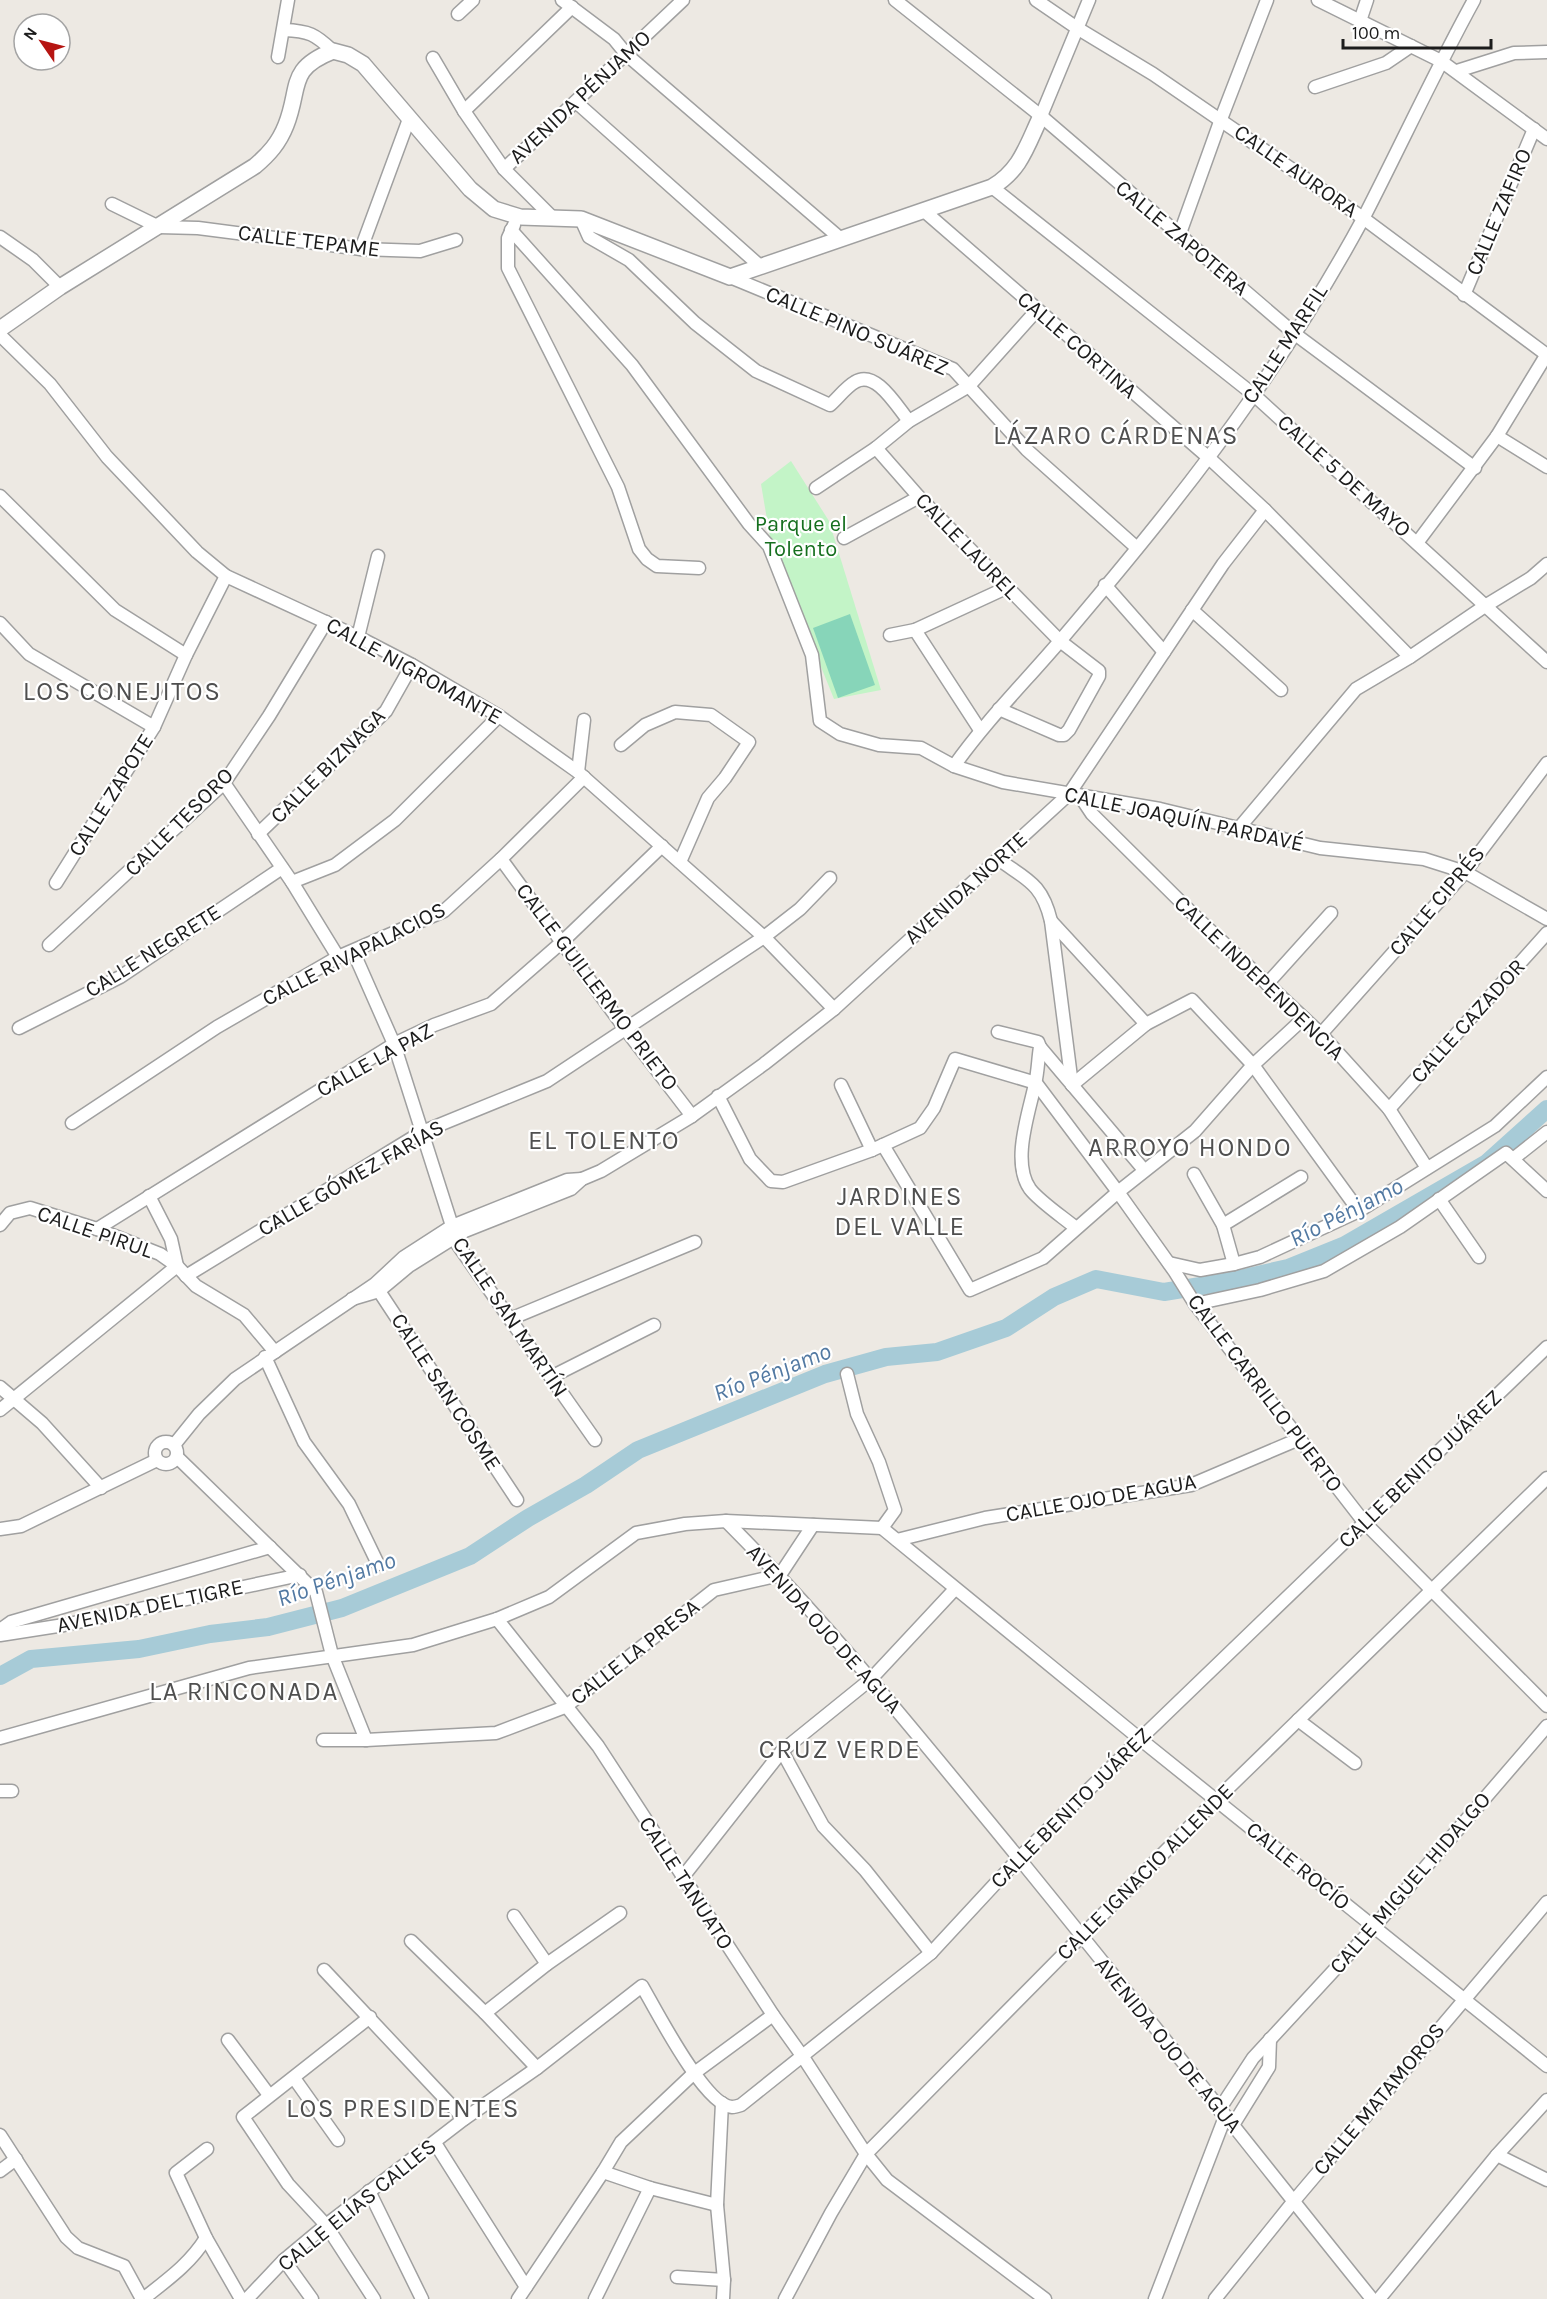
<svg xmlns="http://www.w3.org/2000/svg" width="1547" height="2299" font-family="Karla,sans-serif">
  <style>
    .park { fill: #c3f4c7 }
    .pitch { fill: #87d5b9 }
    .lines { fill: none; stroke-linecap: round; stroke-linejoin: round }
    .river { stroke: #a7cbd7; stroke-width: 18 }
    .minor-casing { stroke: #a0a0a0; stroke-width: 15 }
    .tertiary-casing { stroke: #a0a0a0; stroke-width: 18 }
    .minor { stroke: #fff; stroke-width: 12 }
    .tertiary { stroke: #fff; stroke-width: 15 }
    .labels { text-anchor: middle; dominant-baseline: central; stroke-width: 4.5; stroke-linejoin: round; paint-order: stroke }
    .street-label { font-size: 22px; fill: #1c1c1c; stroke: #fff }
    .park-label { font-size: 22px; fill: #156f1e; stroke: #fff }
    .water-label { font-size: 24px; font-style: italic; fill: #5279a2; stroke: #fff }
    .quarter-label { font-size: 26px; letter-spacing: 1.5px; fill: #4f4f4f; stroke: #fff }
  </style>
  <rect width="100%" height="100%" fill="#ede9e3"/>
  <!-- park -->
  <path class="park" d="M 791,461 L 829,521 L 881,690 L 834,699 L 771,543 L 761,484 Z"/>
  <!-- pitch -->
  <path class="pitch" d="M 850,614 L 875,685 L 838,698 L 813,628 Z"/>
  <g class="lines">
    <!-- river -->
    <path class="river" d="M 0,1676 L 31,1659 L 139,1649 L 210,1634 L 268,1627 L 342,1608 L 470,1556 L 528,1518 L 586,1485 L 638,1450 L 825,1374 L 886,1357 L 937,1352 L 1006,1328 L 1054,1297 L 1096,1279 L 1164,1292 L 1231,1281 L 1288,1268 L 1345,1245 L 1487,1163 L 1547,1109"/>
    <!-- minor casing -->
    <g class="minor-casing">
      <g id="minor">
        <path d="M 562,0 L 614,39 L 627,55 L 841,239"/>
        <path d="M 895,0 L 1041,116 L 1295,334 L 1475,468"/>
        <path d="M 1036,0 L 1077,28 L 1153,74 L 1363,218 L 1547,355"/>
        <path d="M 1318,0 L 1441,61 L 1547,139"/>
        <path d="M 458,14 L 473,0"/>
        <path d="M 1360,21 L 1367,0"/>
        <path d="M 284,30 C 309,31 315,34 333,51"/>
        <path d="M 278,57 L 288,0"/>
        <path d="M 433,58 L 464,111 L 504,169 L 553,218"/>
        <path d="M 1457,71 L 1514,53 L 1547,52"/>
        <path d="M 1315,87 L 1386,63 L 1411,46"/>
        <path d="M 576,102 L 760,266"/>
        <path d="M 464,111 L 572,7"/>
        <path d="M 1041,116 L 1089,0"/>
        <path d="M 504,169 L 683,0"/>
        <path d="M 992,187 L 1254,395 L 1547,662"/>
        <path d="M 112,204 L 159,227 L 198,228 L 361,249 L 420,251 L 456,240"/>
        <path d="M 923,210 L 1209,458 L 1265,510 L 1410,657"/>
        <path d="M 581,219 L 589,237 L 629,260 L 695,323 L 756,371 L 830,405 C 838,398 846,387 855,382 C 876,369 897,407 909,421"/>
        <path d="M 514,225 L 508,238 L 508,268 L 618,487 L 639,549 L 647,559 L 657,566 L 699,568"/>
        <path d="M 511,230 L 632,365 L 749,524 L 769,546 L 812,655 L 820,721 L 840,734 L 879,745 L 921,748 L 954,766 L 1003,782 L 1160,809 L 1320,848 L 1424,859 L 1465,872 L 1547,919"/>
        <path d="M 1179,236 L 1221,119 L 1267,0"/>
        <path d="M 0,237 L 33,260 L 60,287"/>
        <path d="M 361,249 L 409,119"/>
        <path d="M 730,277 L 953,369 L 1027,450 L 1137,548"/>
        <path d="M 1464,295 L 1534,129"/>
        <path d="M 0,335 L 50,384 L 107,457 L 197,552 L 226,576 L 358,637 L 412,665 L 499,716 L 578,772 L 764,937 L 834,1009"/>
        <path d="M 1497,436 L 1547,467"/>
        <path d="M 876,448 L 919,497 L 1060,641 L 1099,671 L 1099,676 L 1069,730 L 1064,735 L 1059,735 L 999,709"/>
        <path d="M 816,488 L 876,448 L 909,421 L 969,386 L 1037,310"/>
        <path d="M 0,496 L 115,610 L 186,655"/>
        <path d="M 844,538 L 919,497"/>
        <path d="M 1417,543 L 1497,436 L 1547,354"/>
        <path d="M 1105,585 L 1164,652"/>
        <path d="M 1192,610 L 1281,690"/>
        <path d="M 0,623 L 29,654 L 154,727"/>
        <path d="M 915,630 L 980,730"/>
        <path d="M 890,635 L 915,630 L 1006,588"/>
        <path d="M 358,637 L 378,556"/>
        <path d="M 621,745 L 645,725 L 675,712 L 711,715 L 749,742 L 725,778 L 708,798 L 680,862"/>
        <path d="M 954,766 C 986,721 1024,683 1060,641 C 1127,562 1194,481 1253,396 C 1293,339 1331,278 1364,217 C 1401,145 1435,71 1474,0"/>
        <path d="M 578,772 L 584,720"/>
        <path d="M 224,783 L 292,882 L 338,957"/>
        <path d="M 1080,796 L 1092,814 L 1200,921 L 1321,1034 L 1389,1109 L 1427,1168"/>
        <path d="M 1239,828 L 1356,689 L 1410,657 L 1485,606 L 1531,578 L 1547,564"/>
        <path d="M 258,834 L 386,711 L 412,665"/>
        <path d="M 501,859 L 626,1030 L 692,1116"/>
        <path d="M 998,859 C 1027,880 1042,883 1051,921 L 1072,1085"/>
        <path d="M 292,882 L 335,865 L 395,820 L 499,716"/>
        <path d="M 56,883 L 154,727 L 186,655 L 226,576"/>
        <path d="M 1051,921 L 1146,1024"/>
        <path d="M 49,945 L 224,783 L 269,716 L 326,622"/>
        <path d="M 353,951 L 394,1044 L 452,1226 L 453,1238 L 595,1440"/>
        <path d="M 1267,984 L 1331,913"/>
        <path d="M 19,1028 L 120,977 L 282,868"/>
        <path d="M 998,1032 L 1038,1042 L 1040,1047 C 1038,1059 1038,1072 1035,1084 C 1029,1113 1011,1162 1030,1189 C 1039,1201 1064,1218 1076,1228"/>
        <path d="M 1321,1034 L 1465,872 L 1547,763"/>
        <path d="M 1040,1047 L 1144,1170"/>
        <path d="M 841,1085 L 872,1150"/>
        <path d="M 1072,1085 L 1146,1024 L 1192,1000 L 1253,1065 L 1359,1211"/>
        <path d="M 718,1096 L 750,1159 L 771,1181 L 783,1182 L 872,1150 L 920,1128 L 934,1108 L 955,1059 L 1036,1083 L 1118,1192 L 1175,1272 L 1195,1304 L 1364,1522 L 1547,1706"/>
        <path d="M 1389,1109 L 1547,933"/>
        <path d="M 72,1123 L 217,1027 L 338,957 L 444,911 L 501,859 L 584,777"/>
        <path d="M 883,1145 L 970,1290 L 1043,1258 L 1118,1192 L 1195,1131 L 1253,1065 L 1304,1018"/>
        <path d="M 1513,1159 L 1547,1132"/>
        <path d="M 1194,1174 L 1223,1225 L 1234,1264"/>
        <path d="M 149,1196 L 171,1239 L 177,1266"/>
        <path d="M 1439,1199 L 1479,1257"/>
        <path d="M 0,1225 L 10,1213 L 30,1208 L 97,1229 L 160,1254 L 177,1266 L 196,1286 L 244,1315 L 275,1352"/>
        <path d="M 1223,1225 L 1301,1177"/>
        <path d="M 97,1229 L 394,1044 L 434,1025 L 491,1004 L 562,942 L 662,846"/>
        <path d="M 1169,1263 L 1200,1270 L 1234,1264 L 1260,1257 L 1359,1211 L 1495,1126 L 1547,1077"/>
        <path d="M 186,1276 L 422,1132 L 547,1081 L 764,937 L 800,909 L 830,878"/>
        <path d="M 375,1285 L 517,1500"/>
        <path d="M 352,1299 L 379,1291 L 409,1266 L 465,1231 L 571,1189 L 582,1179 L 601,1171 L 692,1116 L 764,1064 L 834,1009 L 1069,794 L 1223,564 L 1265,510"/>
        <path d="M 1195,1304 L 1260,1290 L 1324,1271 L 1400,1227 L 1506,1153 L 1547,1191"/>
        <path d="M 510,1319 L 695,1242"/>
        <path d="M 265,1357 L 304,1442 L 349,1504 L 378,1564"/>
        <path d="M 847,1374 L 857,1414 L 879,1462 L 895,1510 L 882,1528"/>
        <path d="M 551,1377 L 654,1325"/>
        <path d="M 0,1387 L 42,1423 L 101,1488"/>
        <path d="M 0,1410 L 177,1266"/>
        <circle cx="166" cy="1453" r="11"/>
        <path d="M 174,1445 L 199,1414 L 235,1379 L 375,1284 L 404,1257 L 452,1226 L 567,1180 L 582,1179"/>
        <path d="M 177,1457 L 316,1592 L 332,1655 L 366,1740"/>
        <path d="M 726,1521 C 814,1609 892,1704 971,1800 C 1107,1964 1238,2133 1372,2299"/>
        <path d="M 882,1528 L 1140,1739 L 1547,2066"/>
        <path d="M 0,1529 L 21,1526 L 157,1460"/>
        <path d="M 897,1540 L 985,1518 L 1191,1485 L 1299,1439"/>
        <path d="M 497,1619 L 598,1746 L 773,2015 L 803,2057 L 866,2154 L 887,2180 L 1045,2299"/>
        <path d="M 0,1630 L 11,1622 L 270,1547"/>
        <path d="M 0,1635 L 64,1625 L 300,1575"/>
        <path d="M 1298,1720 L 1355,1763"/>
        <path d="M 0,1738 L 249,1668 L 413,1645 L 497,1619 L 549,1597 L 636,1533 L 685,1524 L 726,1521 L 882,1528"/>
        <path d="M 323,1740 L 366,1740 L 496,1733 L 565,1707 L 714,1590 L 780,1575 L 813,1525"/>
        <path d="M 782,1751 L 823,1826 L 865,1870 L 931,1953"/>
        <path d="M 0,1791 L 12,1791"/>
        <path d="M 682,1878 L 782,1751 L 871,1679 L 955,1589"/>
        <path d="M 514,1916 L 547,1964"/>
        <path d="M 411,1941 L 485,2013 L 537,2068"/>
        <path d="M 324,1970 L 464,2119"/>
        <path d="M 485,2013 L 547,1964 L 620,1913"/>
        <path d="M 370,2017 L 243,2117 L 288,2184 L 326,2225 L 374,2299"/>
        <path d="M 228,2040 L 269,2095"/>
        <path d="M 294,2078 L 338,2140"/>
        <path d="M 722,2103 L 717,2205 L 724,2280 L 723,2299"/>
        <path d="M 1219,2110 L 1253,2058 L 1374,1927 L 1547,1726"/>
        <path d="M 1233,2125 L 1269,2067 L 1270,2039"/>
        <path d="M 0,2135 L 66,2237 L 78,2248 L 124,2266 L 142,2299"/>
        <path d="M 435,2143 L 526,2287"/>
        <path d="M 207,2149 L 176,2173 L 206,2238 L 241,2299"/>
        <path d="M 1497,2155 L 1547,2180"/>
        <path d="M 0,2171 L 16,2159"/>
        <path d="M 603,2172 L 650,2188 L 717,2205"/>
        <path d="M 369,2191 L 422,2299"/>
        <path d="M 284,2260 L 312,2299"/>
        <path d="M 677,2277 L 724,2280"/>
        <path d="M 143,2299 C 167,2280 190,2264 206,2238"/>
        <path d="M 247,2299 L 284,2260 L 326,2225 L 464,2119 L 537,2068 L 642,1986 C 656,2010 705,2106 732,2107 C 735,2107 738,2106 741,2105 L 931,1953 L 1019,1858 L 1140,1739 L 1547,1347"/>
        <path d="M 518,2299 L 603,2172 L 621,2142 L 693,2074 L 773,2015"/>
        <path d="M 595,2299 L 650,2188"/>
        <path d="M 785,2299 L 831,2213 L 866,2154 L 1216,1800 L 1547,1478"/>
        <path d="M 1155,2299 L 1225,2117"/>
        <path d="M 1215,2299 L 1293,2202 L 1547,1902"/>
        <path d="M 1379,2299 L 1497,2155 L 1547,2100"/>
      </g>
    </g>
    <!-- tertiary casing -->
    <g class="tertiary-casing">
      <path id="tertiary" d="M 0,329 L 60,287 L 255,166 C 269,154 279,143 286,125 C 301,87 287,69 333,51 L 348,55 L 363,64 L 470,189 L 494,209 L 520,217 L 581,219 L 730,277 L 992,187 C 1021,170 1027,145 1041,116"/>
    </g>
    <!-- minor -->
    <use href="#minor" class="minor"/>
    <!-- tertiary -->
    <use href="#tertiary" class="tertiary"/>
  </g>
  <g class="labels">
    <!-- street labels -->
    <g class="street-label">
      <text transform="translate(580 97) rotate(-43)">AVENIDA PÉNJAMO</text>
      <text transform="translate(1296 171) rotate(35)">CALLE AURORA</text>
      <text transform="translate(1499 212) rotate(-67)">CALLE ZAFIRO</text>
      <text transform="translate(1182 238) rotate(40)">CALLE ZAPOTERA</text>
      <text transform="translate(309 241) rotate(7)">CALLE TEPAME</text>
      <text transform="translate(857 331) rotate(23)">CALLE PINO SUÁREZ</text>
      <text transform="translate(1285 344) rotate(-57)">CALLE MARFIL</text>
      <text transform="translate(1077 345) rotate(41)">CALLE CORTINA</text>
      <text transform="translate(1344 476) rotate(42)">CALLE 5 DE MAYO</text>
      <text transform="translate(967 546) rotate(46)">CALLE LAUREL</text>
      <text transform="translate(414 671) rotate(29)">CALLE NIGROMANTE</text>
      <text transform="translate(328 766) rotate(-45)">CALLE BIZNAGA</text>
      <text transform="translate(111 795) rotate(-58)">CALLE ZAPOTE</text>
      <text transform="translate(1184 819) rotate(12)">CALLE JOAQUÍN PARDAVÉ</text>
      <text transform="translate(179 822) rotate(-45)">CALLE TESORO</text>
      <text transform="translate(966 888) rotate(-42)">AVENIDA NORTE</text>
      <text transform="translate(1437 901) rotate(-50)">CALLE CIPRÉS</text>
      <text transform="translate(153 951) rotate(-32)">CALLE NEGRETE</text>
      <text transform="translate(354 954) rotate(-27)">CALLE RIVAPALACIOS</text>
      <text transform="translate(1259 978) rotate(44)">CALLE INDEPENDENCIA</text>
      <text transform="translate(597 987) rotate(53)">CALLE GUILLERMO PRIETO</text>
      <text transform="translate(1468 1021) rotate(-48)">CALLE CAZADOR</text>
      <text transform="translate(375 1060) rotate(-29)">CALLE LA PAZ</text>
      <text transform="translate(351 1178) rotate(-30)">CALLE GÓMEZ FARÍAS</text>
      <text transform="translate(95 1232) rotate(19)">CALLE PIRUL</text>
      <text transform="translate(510 1317) rotate(56)">CALLE SAN MARTÍN</text>
      <text transform="translate(446 1392) rotate(57)">CALLE SAN COSME</text>
      <text transform="translate(1265 1393) rotate(53)">CALLE CARRILLO PUERTO</text>
      <text transform="translate(1420 1469) rotate(-44)">CALLE BENITO JUÁREZ</text>
      <text transform="translate(1101 1498) rotate(-10)">CALLE OJO DE AGUA</text>
      <text transform="translate(150 1606) rotate(-12)">AVENIDA DEL TIGRE</text>
      <text transform="translate(824 1629) rotate(48)">AVENIDA OJO DE AGUA</text>
      <text transform="translate(635 1652) rotate(-38)">CALLE LA PRESA</text>
      <text transform="translate(1071 1808) rotate(-45)">CALLE BENITO JUÁREZ</text>
      <text transform="translate(1298 1866) rotate(39)">CALLE ROCÍO</text>
      <text transform="translate(1145 1872) rotate(-45)">CALLE IGNACIO ALLENDE</text>
      <text transform="translate(686 1883) rotate(57)">CALLE TANUATO</text>
      <text transform="translate(1410 1883) rotate(-49)">CALLE MIGUEL HIDALGO</text>
      <text transform="translate(1168 2045) rotate(51)">AVENIDA OJO DE AGUA</text>
      <text transform="translate(1379 2099) rotate(-50)">CALLE MATAMOROS</text>
      <text transform="translate(357 2205) rotate(-39)">CALLE ELÍAS CALLES</text>
    </g>
    <!-- park labels -->
    <g class="park-label">
      <text x="801" y="524">Parque el<tspan x="801" dy="25">Tolento</tspan></text>
    </g>
    <!-- water labels -->
    <g class="water-label">
      <text transform="translate(1346 1212) rotate(-27)">Río Pénjamo</text>
      <text transform="translate(772 1372) rotate(-21)">Río Pénjamo</text>
      <text transform="translate(336 1579) rotate(-19)">Río Pénjamo</text>
    </g>
    <!-- quarter labels -->
    <g class="quarter-label">
      <text x="1116" y="435">LÁZARO CÁRDENAS</text>
      <text x="122" y="691">LOS CONEJITOS</text>
      <text x="604" y="1140">EL TOLENTO</text>
      <text x="1190" y="1147">ARROYO HONDO</text>
      <text x="900" y="1196">JARDINES<tspan x="900" dy="30">DEL VALLE</tspan></text>
      <text x="244" y="1691">LA RINCONADA</text>
      <text x="840" y="1749">CRUZ VERDE</text>
      <text x="403" y="2108">LOS PRESIDENTES</text>
    </g>
  </g>
  <!-- north arrow -->
  <g transform="translate(42 42) rotate(305)"><circle r="28" fill="#ffffff" stroke="#a4a4a4" stroke-width="1.5"/>
  <path d="M0-4.5L10 22L0 15L-10 22Z" fill="#b61512"/>
  <text y="-9" font-size="16" font-weight="bold" text-anchor="middle" fill="#1c1c1c">N</text>
  </g>
  <!-- scale -->
  <path d="M1343 39v9h148v-9" fill="none" stroke="#1c1c1c" stroke-width="3"/>
  <text x="1352" y="39" font-size="18" fill="#1c1c1c" stroke="#ffffff" stroke-width="4.5" paint-order="stroke">100 m</text>
</svg>
